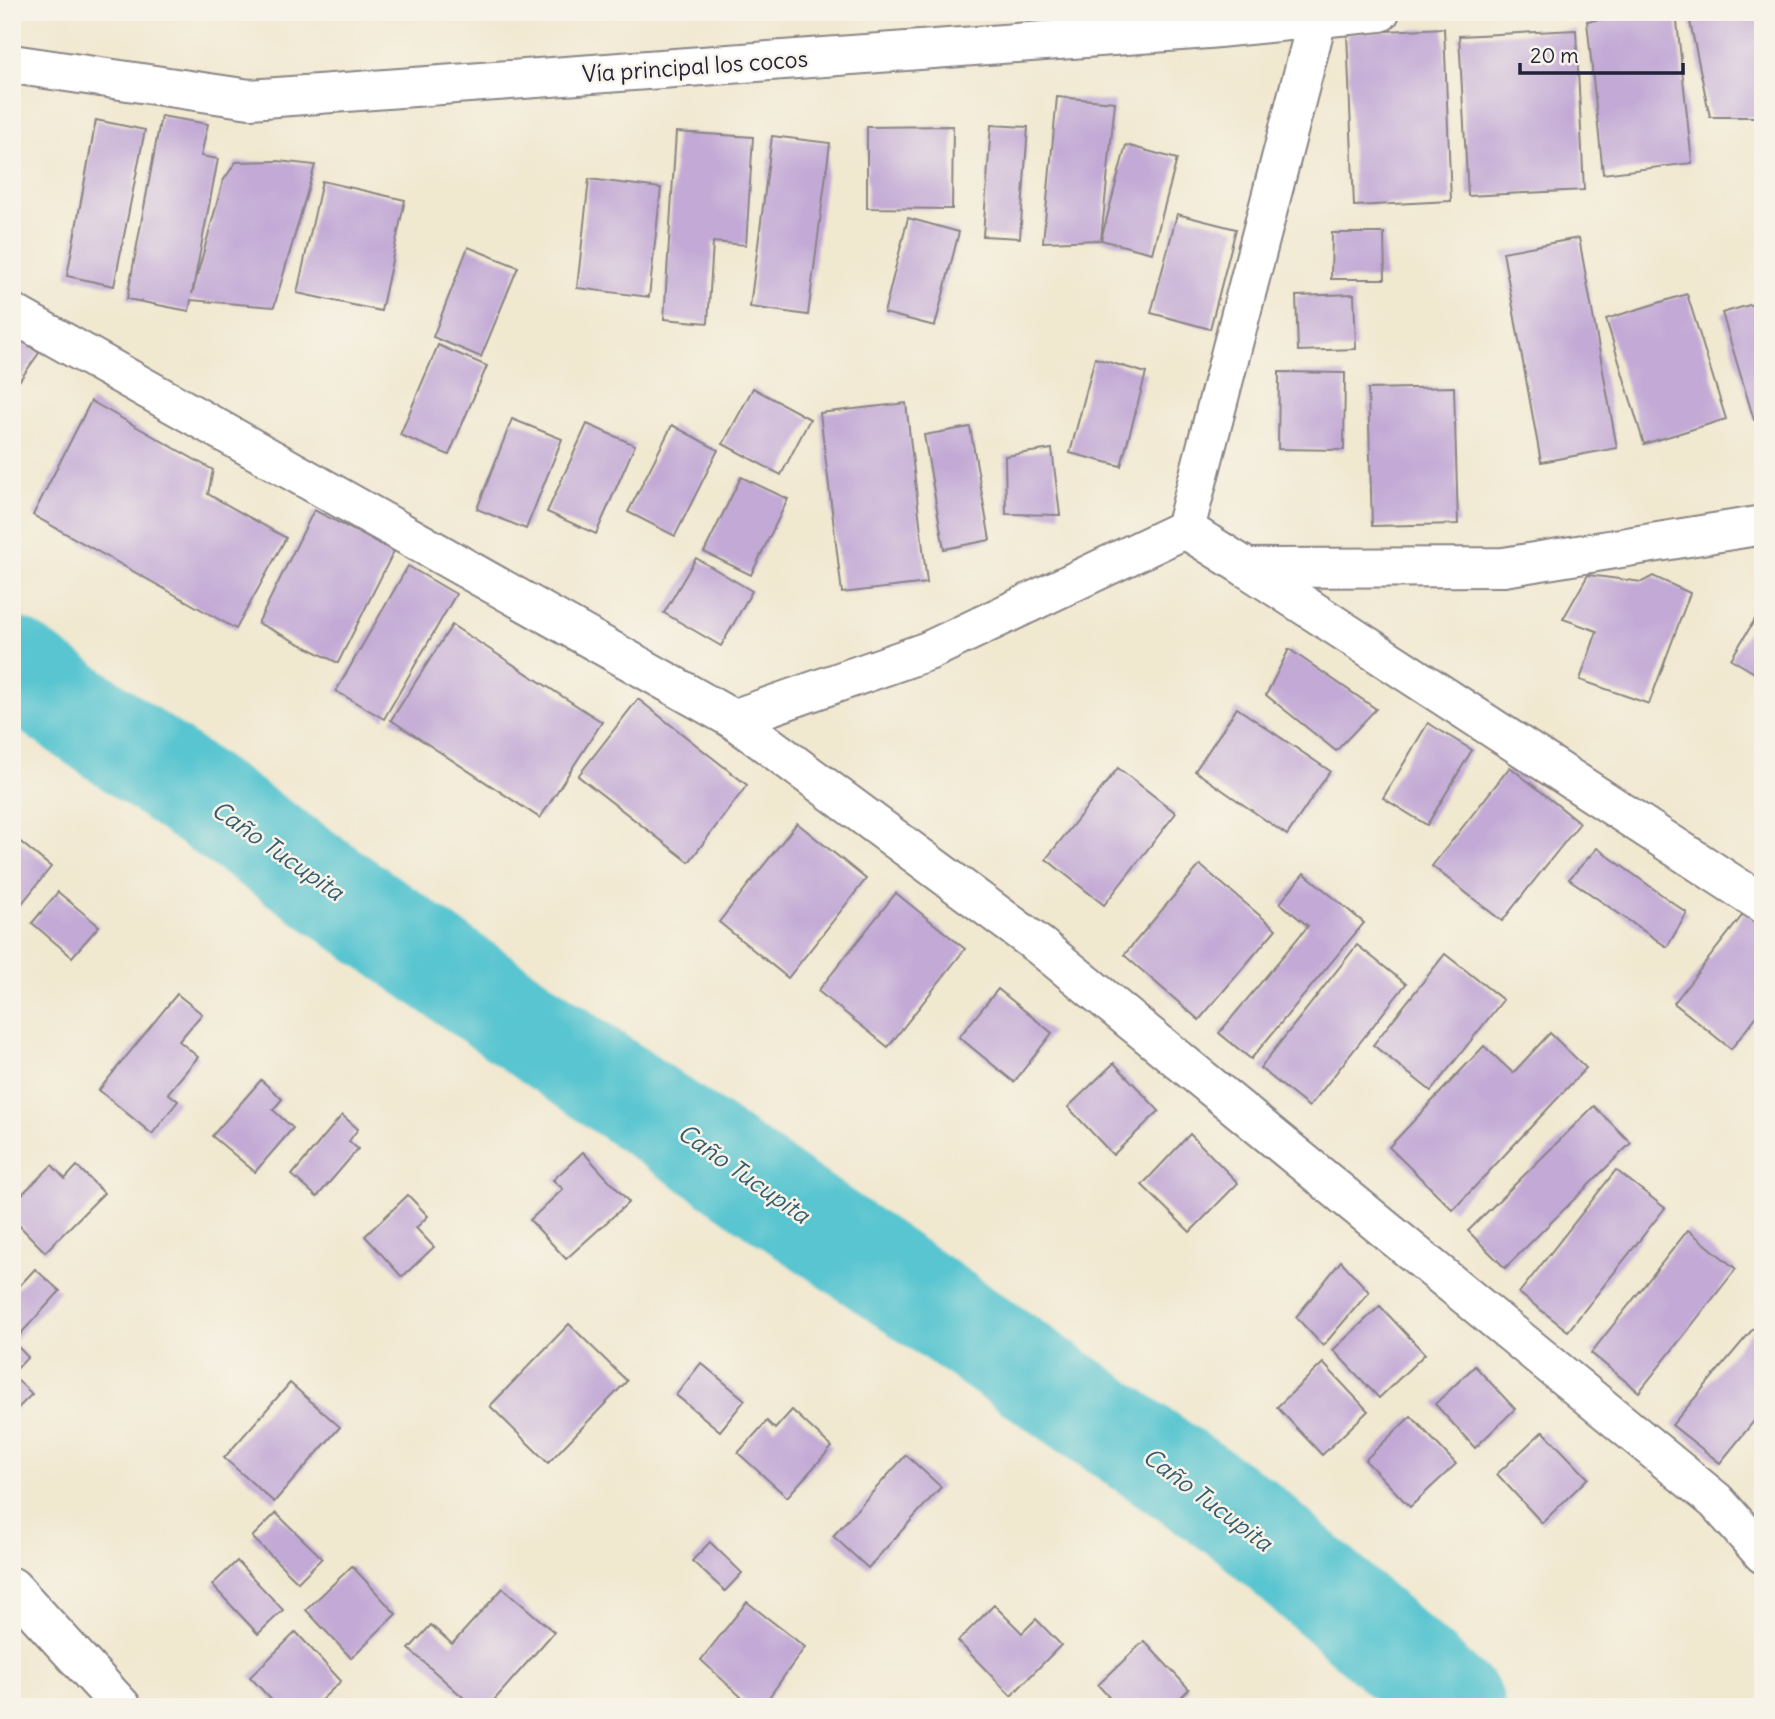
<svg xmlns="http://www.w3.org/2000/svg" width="1775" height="1719" font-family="Delius,sans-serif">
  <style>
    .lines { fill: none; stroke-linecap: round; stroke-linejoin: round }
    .river { stroke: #58c5d0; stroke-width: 98 }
    .building { fill: #c3aad6 }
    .minor-casing { stroke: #8a8586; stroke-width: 42 }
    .tertiary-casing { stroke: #8a8586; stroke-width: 42 }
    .minor { stroke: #fff; stroke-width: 38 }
    .tertiary { stroke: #fff; stroke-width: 38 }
    .labels { text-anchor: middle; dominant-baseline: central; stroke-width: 5; stroke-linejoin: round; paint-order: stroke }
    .street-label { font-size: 23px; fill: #22223b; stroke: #f7f3e8 }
    .water-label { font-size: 24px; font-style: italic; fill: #355b6f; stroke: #f7f3e8 }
  </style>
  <rect width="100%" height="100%" fill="#f7f3e8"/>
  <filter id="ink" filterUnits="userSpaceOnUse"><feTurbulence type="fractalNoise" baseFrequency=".0143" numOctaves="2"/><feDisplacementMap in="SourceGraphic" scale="14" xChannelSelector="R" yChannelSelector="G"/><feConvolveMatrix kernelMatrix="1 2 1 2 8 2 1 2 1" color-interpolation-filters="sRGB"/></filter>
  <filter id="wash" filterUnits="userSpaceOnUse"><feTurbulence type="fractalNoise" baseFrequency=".00686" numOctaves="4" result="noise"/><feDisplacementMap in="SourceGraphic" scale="28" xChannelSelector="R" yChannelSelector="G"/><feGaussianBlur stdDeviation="1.57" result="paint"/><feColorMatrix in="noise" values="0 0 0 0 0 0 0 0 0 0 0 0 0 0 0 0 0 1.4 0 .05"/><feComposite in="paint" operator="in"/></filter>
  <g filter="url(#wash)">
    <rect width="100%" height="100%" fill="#f1e8d0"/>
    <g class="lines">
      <!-- river -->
      <path class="river" d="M 12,666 L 519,1021 L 1245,1520 L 1456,1707"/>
    </g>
    <g id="blocks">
      <!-- building -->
      <g class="building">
        <path d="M 1674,12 L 1676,12 L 1692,163 L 1603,174 L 1587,21 Z"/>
        <path d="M 1713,12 L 1763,12 L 1763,117 L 1710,117 L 1689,17 Z"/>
        <path d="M 1444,28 L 1451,201 L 1354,206 L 1347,33 Z"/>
        <path d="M 1576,30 L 1584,190 L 1468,196 L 1459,36 Z"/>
        <path d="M 1057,97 L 1115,102 L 1101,240 L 1043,242 Z"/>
        <path d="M 161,116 L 208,124 L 201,156 L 218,159 L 192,294 L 223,181 L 236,162 L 278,161 L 315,165 L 274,307 L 191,300 L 189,311 L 127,299 Z"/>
        <path d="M 96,120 L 145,130 L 114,286 L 67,276 Z"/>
        <path d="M 991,125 L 1028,127 L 1020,238 L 983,236 Z"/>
        <path d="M 953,126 L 952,209 L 867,208 L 867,127 Z"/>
        <path d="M 676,132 L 753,137 L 746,245 L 713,242 L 708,323 L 664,319 Z"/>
        <path d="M 772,136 L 830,143 L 808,315 L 750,307 Z"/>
        <path d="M 1126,145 L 1177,159 L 1152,253 L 1101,240 Z"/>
        <path d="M 589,179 L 661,188 L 649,297 L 577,288 Z"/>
        <path d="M 322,181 L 405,200 L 381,311 L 297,293 Z"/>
        <path d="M 1177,214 L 1236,229 L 1210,329 L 1151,313 Z"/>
        <path d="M 908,218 L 959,232 L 935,326 L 884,313 Z"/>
        <path d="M 1332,233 L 1384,233 L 1385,279 L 1331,279 Z"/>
        <path d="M 1579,238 L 1617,448 L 1541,462 L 1503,252 Z"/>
        <path d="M 468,247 L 518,267 L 481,357 L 433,337 Z"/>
        <path d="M 1354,294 L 1356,349 L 1298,351 L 1296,296 Z"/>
        <path d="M 1687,294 L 1726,419 L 1644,444 L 1606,319 Z"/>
        <path d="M 1763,301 L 1763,417 L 1754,420 L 1722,313 Z"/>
        <path d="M 12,334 L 39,353 L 12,391 Z"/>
        <path d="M 438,345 L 487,366 L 449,455 L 400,435 Z"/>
        <path d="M 1095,358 L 1146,373 L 1121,466 L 1070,453 Z"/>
        <path d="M 1279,372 L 1345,373 L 1344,450 L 1278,449 Z"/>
        <path d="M 1454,387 L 1458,524 L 1372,526 L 1368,389 Z"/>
        <path d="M 753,388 L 810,419 L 781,475 L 723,444 Z"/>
        <path d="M 91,401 L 213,470 L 208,494 L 286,538 L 236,629 L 33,515 Z"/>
        <path d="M 906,403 L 927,583 L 842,593 L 820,413 Z"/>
        <path d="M 512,419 L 562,439 L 526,529 L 477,509 Z"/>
        <path d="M 587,424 L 635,445 L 596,534 L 547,512 Z"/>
        <path d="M 672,425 L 718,450 L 675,536 L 628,512 Z"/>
        <path d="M 970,427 L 990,540 L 944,549 L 924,435 Z"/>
        <path d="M 1052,449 L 1060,515 L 1006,514 L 1005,456 Z"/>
        <path d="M 741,477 L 788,499 L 751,575 L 704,552 Z"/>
        <path d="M 314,510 L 394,551 L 338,663 L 258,623 Z"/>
        <path d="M 696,558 L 752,591 L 721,646 L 664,613 Z"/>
        <path d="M 408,566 L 456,594 L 384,719 L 336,691 Z"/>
        <path d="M 1588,575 L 1642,582 L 1653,576 L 1690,593 L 1649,704 L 1580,680 L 1597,631 L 1563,619 Z"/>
        <path d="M 1763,606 L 1763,678 L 1731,659 Z"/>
        <path d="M 452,625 L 602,722 L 540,818 L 391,720 Z"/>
        <path d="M 1289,649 L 1376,709 L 1336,751 L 1266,695 Z"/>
        <path d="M 638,699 L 747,785 L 689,862 L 578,776 Z"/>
        <path d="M 1237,708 L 1330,771 L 1287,835 L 1195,771 Z"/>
        <path d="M 1428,723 L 1472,750 L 1427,825 L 1383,798 Z"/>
        <path d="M 1510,767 L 1580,823 L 1502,921 L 1432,866 Z"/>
        <path d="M 1118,768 L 1176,813 L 1104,905 L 1046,859 Z"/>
        <path d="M 797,823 L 866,879 L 788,978 L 719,922 Z"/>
        <path d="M 12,835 L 51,867 L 19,907 L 12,901 Z"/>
        <path d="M 1597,848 L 1687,913 L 1667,947 L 1569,879 Z"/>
        <path d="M 1200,865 L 1276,929 L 1199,1020 L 1124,955 Z"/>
        <path d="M 1304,873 L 1364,923 L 1251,1059 L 1219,1033 L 1308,926 L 1280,903 Z"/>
        <path d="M 58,892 L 99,926 L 72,957 L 32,923 Z"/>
        <path d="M 896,893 L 965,949 L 888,1047 L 818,991 Z"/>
        <path d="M 1745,912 L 1763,926 L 1763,1008 L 1731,1049 L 1674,1003 Z"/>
        <path d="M 1357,945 L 1406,984 L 1309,1107 L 1260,1068 Z"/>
        <path d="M 1445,954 L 1503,1000 L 1431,1091 L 1373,1045 Z"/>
        <path d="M 998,989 L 1052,1033 L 1014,1082 L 959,1037 Z"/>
        <path d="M 177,994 L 202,1014 L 179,1041 L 198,1057 L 168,1093 L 178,1101 L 152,1134 L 99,1090 Z"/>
        <path d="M 1550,1033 L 1586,1068 L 1453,1210 L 1389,1147 L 1484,1046 L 1513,1073 Z"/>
        <path d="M 1114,1063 L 1159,1111 L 1113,1155 L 1068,1107 Z"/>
        <path d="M 261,1080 L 282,1099 L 273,1110 L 293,1128 L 255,1172 L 212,1136 Z"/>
        <path d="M 1594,1106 L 1631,1143 L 1505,1268 L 1468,1231 Z"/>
        <path d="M 342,1115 L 358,1129 L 349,1141 L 358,1149 L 317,1197 L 292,1175 Z"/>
        <path d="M 1190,1134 L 1238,1183 L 1190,1232 L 1142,1185 Z"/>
        <path d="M 583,1152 L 629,1202 L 566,1259 L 530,1220 L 563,1189 L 553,1180 Z"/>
        <path d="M 52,1165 L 65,1179 L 77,1166 L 104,1193 L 45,1252 L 12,1218 L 12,1204 Z"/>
        <path d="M 1616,1170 L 1665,1208 L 1568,1331 L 1519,1293 Z"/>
        <path d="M 408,1195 L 428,1216 L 416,1228 L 434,1247 L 402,1277 L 365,1236 Z"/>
        <path d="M 1688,1230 L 1736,1269 L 1639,1392 L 1591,1353 Z"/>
        <path d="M 1341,1261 L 1369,1292 L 1323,1346 L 1296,1317 Z"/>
        <path d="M 35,1269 L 60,1291 L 13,1342 L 28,1357 L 12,1374 L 12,1294 Z"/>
        <path d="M 1380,1306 L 1425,1354 L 1379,1398 L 1333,1350 Z"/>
        <path d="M 1763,1317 L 1763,1410 L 1720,1463 L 1672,1425 Z"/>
        <path d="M 569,1324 L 627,1381 L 548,1463 L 490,1406 Z"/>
        <path d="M 701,1363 L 745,1400 L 720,1431 L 676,1395 Z"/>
        <path d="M 1323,1363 L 1368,1411 L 1322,1455 L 1277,1407 Z"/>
        <path d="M 1475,1366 L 1515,1409 L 1475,1448 L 1435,1404 Z"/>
        <path d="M 12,1375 L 32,1394 L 12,1414 Z"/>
        <path d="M 290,1383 L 340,1427 L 274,1502 L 224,1458 Z"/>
        <path d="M 792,1410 L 832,1447 L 787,1497 L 738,1453 L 767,1421 L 775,1429 Z"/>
        <path d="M 1411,1416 L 1456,1464 L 1410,1507 L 1365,1460 Z"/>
        <path d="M 1543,1431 L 1588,1478 L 1542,1523 L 1497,1474 Z"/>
        <path d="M 906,1455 L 941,1487 L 868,1568 L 833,1536 Z"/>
        <path d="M 276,1513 L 322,1558 L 298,1582 L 252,1537 Z"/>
        <path d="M 710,1542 L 742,1573 L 725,1591 L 692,1561 Z"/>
        <path d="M 237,1561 L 283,1610 L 258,1634 L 212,1585 Z"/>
        <path d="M 352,1566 L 396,1614 L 351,1658 L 306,1610 Z"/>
        <path d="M 503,1588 L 554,1632 L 488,1707 L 474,1707 L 409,1649 L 431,1625 L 452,1644 Z"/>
        <path d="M 747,1602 L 805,1647 L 762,1707 L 752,1707 L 701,1660 Z"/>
        <path d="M 994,1605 L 1022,1633 L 1036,1619 L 1061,1645 L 1011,1696 L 958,1641 Z"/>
        <path d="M 296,1632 L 341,1681 L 314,1707 L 278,1707 L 250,1677 Z"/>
        <path d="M 1144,1641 L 1189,1689 L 1171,1707 L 1118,1707 L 1098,1685 Z"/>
      </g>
    </g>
  </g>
  <g filter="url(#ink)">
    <use href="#blocks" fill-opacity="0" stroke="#8a8586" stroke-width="2"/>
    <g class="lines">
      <!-- minor casing -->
      <g class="minor-casing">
        <g id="minor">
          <path d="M 12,313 L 733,719 L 1040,946 L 1716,1501 L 1763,1554"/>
          <path d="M 1185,529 L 1317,20"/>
          <path d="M 1247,568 L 1763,904"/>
          <path d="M 733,719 L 928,651 L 1185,529 L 1247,568 L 1504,567 L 1763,525"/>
          <path d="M 12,1587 L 122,1707"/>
        </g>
      </g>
      <!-- tertiary casing -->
      <g class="tertiary-casing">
        <path id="tertiary" d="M 12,64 L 250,99 L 1208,29 L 1380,12"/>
      </g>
      <!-- minor -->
      <use href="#minor" class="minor"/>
      <!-- tertiary -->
      <use href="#tertiary" class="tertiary"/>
    </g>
  </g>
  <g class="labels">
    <!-- street labels -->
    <g class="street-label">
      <text transform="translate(695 66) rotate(-4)">Vía principal los cocos</text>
    </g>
    <!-- water labels -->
    <g class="water-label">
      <text transform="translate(278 850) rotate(35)">Caño Tucupita</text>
      <text transform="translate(744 1173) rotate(35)">Caño Tucupita</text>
      <text transform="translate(1208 1499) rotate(37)">Caño Tucupita</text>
    </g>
  </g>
  <!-- margin -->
  <rect width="1775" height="1719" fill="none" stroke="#f7f3e8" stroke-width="42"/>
  <!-- scale -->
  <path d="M1520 63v10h163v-10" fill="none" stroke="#22223b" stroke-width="3.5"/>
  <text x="1530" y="63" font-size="21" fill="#22223b" stroke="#f7f3e8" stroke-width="5" paint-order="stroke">20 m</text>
</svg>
